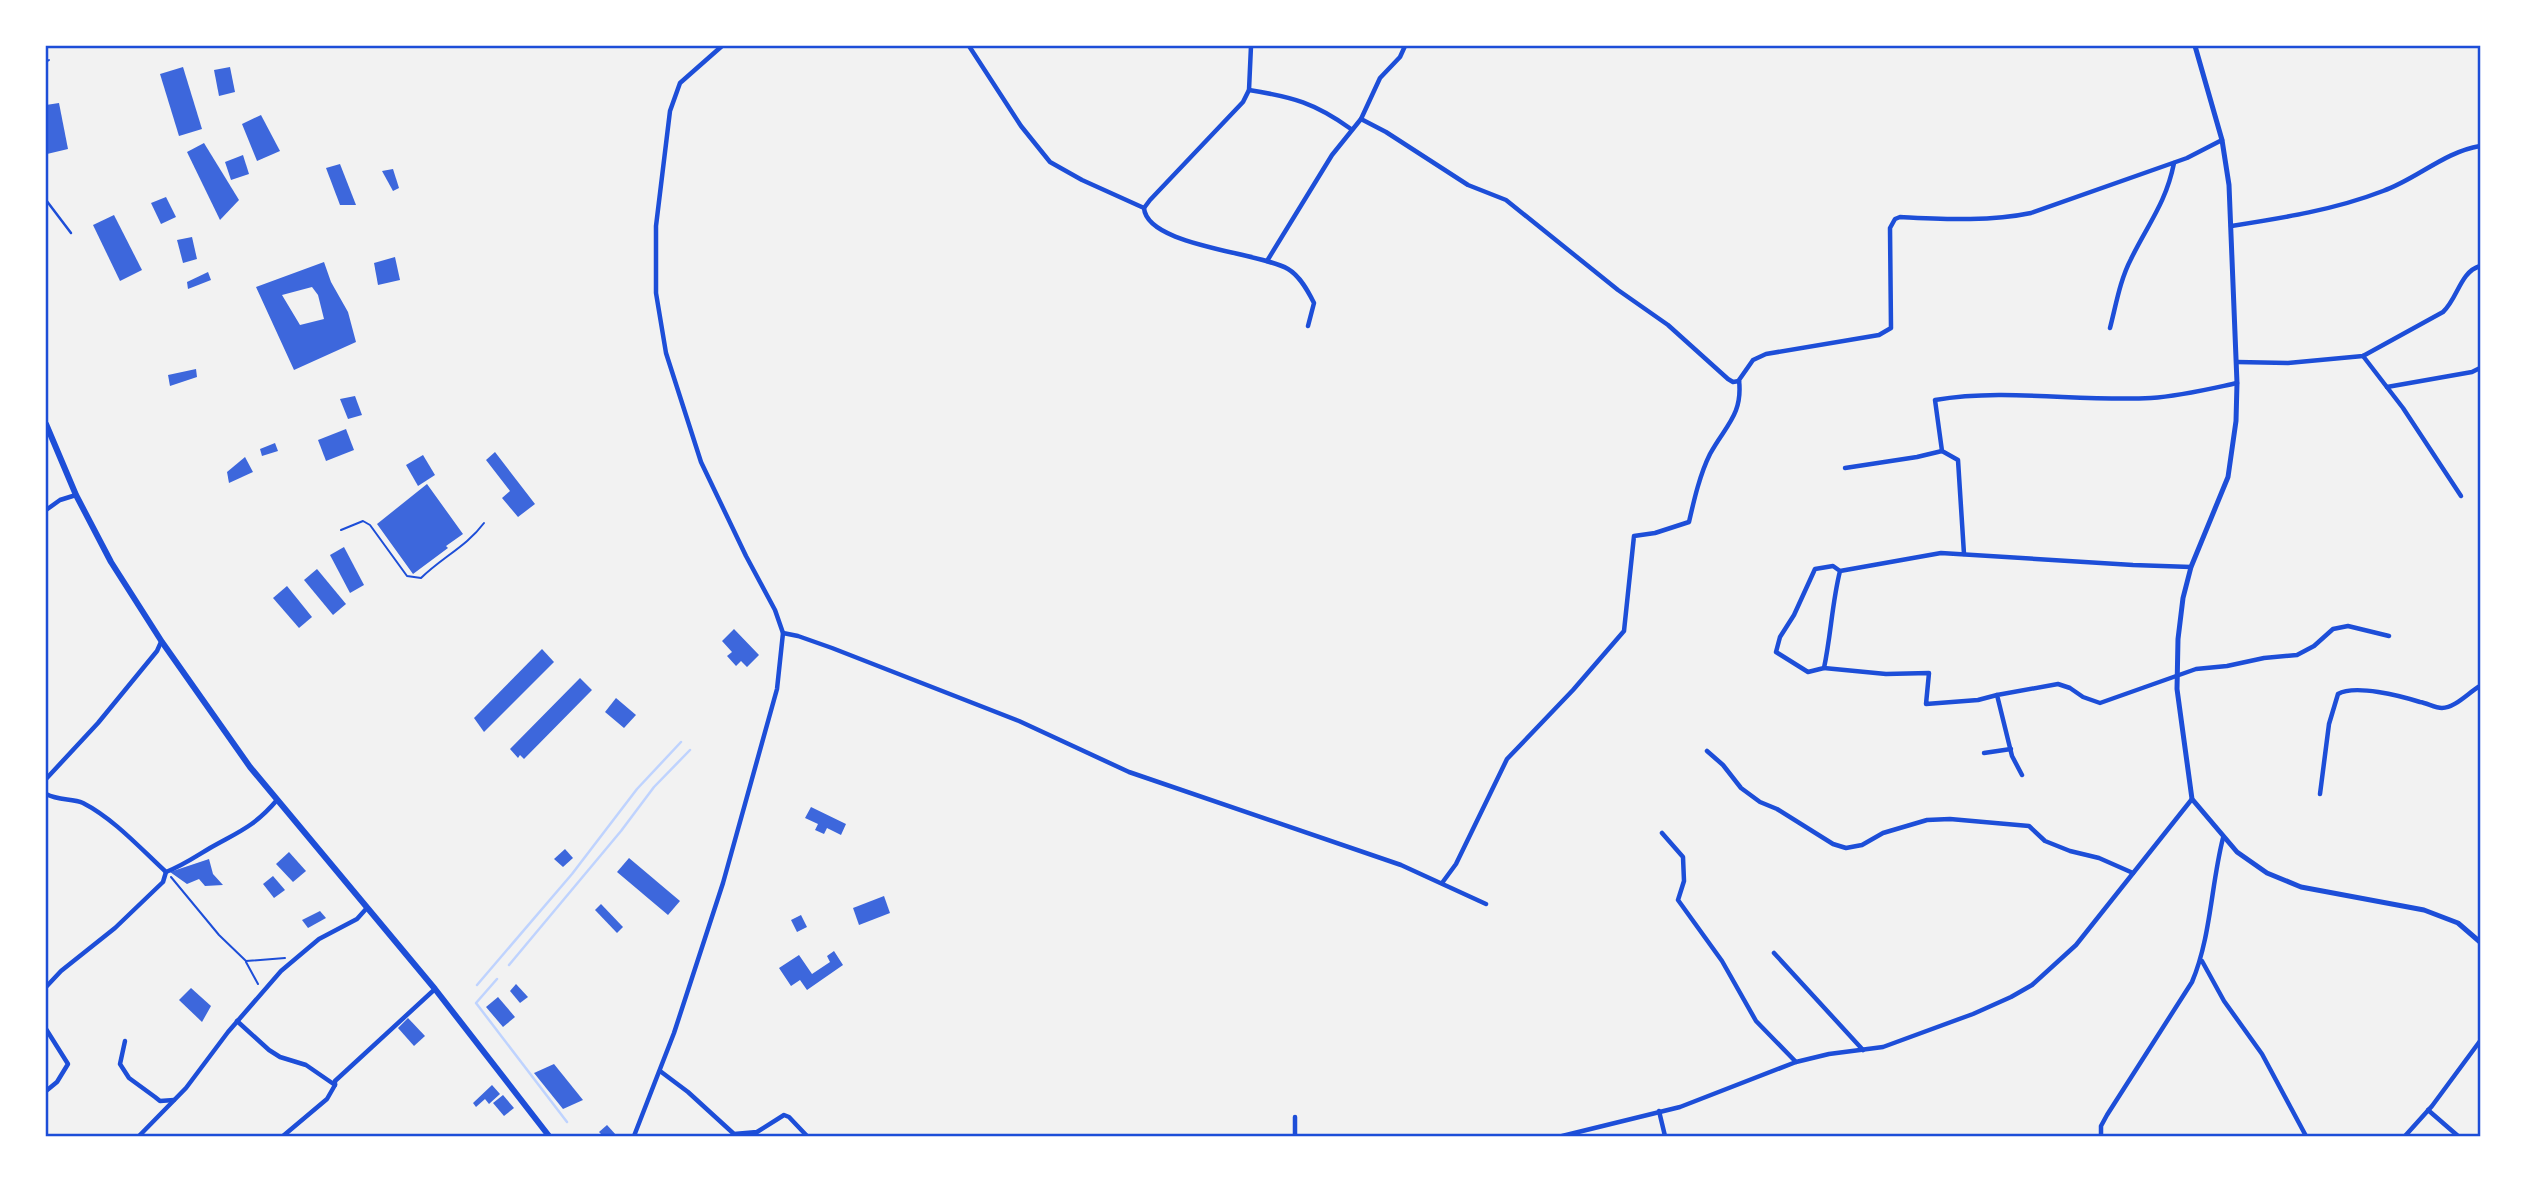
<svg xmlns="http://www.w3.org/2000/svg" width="2526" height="1182" font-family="'Noto Serif',serif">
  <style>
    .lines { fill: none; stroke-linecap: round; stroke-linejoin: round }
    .stream { stroke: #bfd3fe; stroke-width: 2.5 }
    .building { fill: #3d67dc; fill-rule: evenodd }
    .path { stroke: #1d4ed8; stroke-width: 2 }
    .service { stroke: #1d4ed8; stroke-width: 2.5 }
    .minor { stroke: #1d4ed8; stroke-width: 4.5 }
    .tertiary { stroke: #1d4ed8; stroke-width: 5 }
    .secondary { stroke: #1d4ed8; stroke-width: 6 }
    .neatline { fill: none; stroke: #1d4ed8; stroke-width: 2.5 }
  </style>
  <rect width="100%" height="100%" fill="#f2f2f2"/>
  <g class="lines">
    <!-- stream -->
    <g class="stream">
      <path d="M 509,965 L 621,831 L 654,787 L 690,750"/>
      <path d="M 497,979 L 476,1003 L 567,1122"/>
      <path d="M 477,985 L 572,874 L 637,789 L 681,742"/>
    </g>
  </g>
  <!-- building -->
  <g class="building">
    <path d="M 183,67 L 202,129 L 179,136 L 160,74 Z"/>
    <path d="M 230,67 L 235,92 L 219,96 L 214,70 Z"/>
    <path d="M 59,103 L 68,149 L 47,154 L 46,105 Z"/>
    <path d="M 261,115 L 280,151 L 257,161 L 242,124 Z"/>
    <path d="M 204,143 L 239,200 L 220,220 L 187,152 Z"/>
    <path d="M 243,155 L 249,174 L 231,180 L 225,162 Z"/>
    <path d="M 340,164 L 356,205 L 340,205 L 326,168 Z"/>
    <path d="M 393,169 L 399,188 L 393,191 L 382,171 Z"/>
    <path d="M 166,197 L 176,217 L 161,224 L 151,203 Z"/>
    <path d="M 114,215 L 142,270 L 120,281 L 93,225 Z"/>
    <path d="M 192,237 L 197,259 L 183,263 L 177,240 Z"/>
    <path d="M 395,257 L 400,280 L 378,285 L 374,263 Z"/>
    <path d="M 324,262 L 331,282 L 348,312 L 356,342 L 294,370 L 256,287 ZM 312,287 L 318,295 L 324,319 L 300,325 L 282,295 Z"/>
    <path d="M 208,272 L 211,280 L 188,289 L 187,282 Z"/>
    <path d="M 196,369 L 197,377 L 170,386 L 168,375 Z"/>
    <path d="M 355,396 L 362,415 L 348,419 L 340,399 Z"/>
    <path d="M 346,429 L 354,450 L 326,461 L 318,440 Z"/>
    <path d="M 275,443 L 278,451 L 262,456 L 260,449 Z"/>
    <path d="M 495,452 L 535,504 L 518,517 L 502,498 L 510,491 L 486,460 Z"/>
    <path d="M 423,455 L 435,475 L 418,486 L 406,465 Z"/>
    <path d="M 245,457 L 253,472 L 229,483 L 227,472 Z"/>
    <path d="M 427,484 L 463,534 L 446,546 L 448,548 L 413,574 L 377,524 Z"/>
    <path d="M 344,547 L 364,585 L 350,593 L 330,555 Z"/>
    <path d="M 317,569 L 346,604 L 333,615 L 304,580 Z"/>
    <path d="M 287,586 L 312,617 L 299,628 L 273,598 Z"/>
    <path d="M 734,629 L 759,655 L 747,667 L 741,661 L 736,666 L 727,656 L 732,652 L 722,641 Z"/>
    <path d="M 542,649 L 554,662 L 484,732 L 474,718 Z"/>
    <path d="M 580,678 L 592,690 L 524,759 L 520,755 L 518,758 L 510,749 Z"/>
    <path d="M 616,698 L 636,715 L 624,728 L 605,712 Z"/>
    <path d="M 811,807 L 846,824 L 841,835 L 827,828 L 824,834 L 815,830 L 818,824 L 805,818 Z"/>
    <path d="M 565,849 L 573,858 L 563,867 L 554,859 Z"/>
    <path d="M 289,852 L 306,871 L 293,882 L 276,864 Z"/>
    <path d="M 629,858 L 680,901 L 668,915 L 617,872 Z"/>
    <path d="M 209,859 L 213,874 L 223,885 L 205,886 L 199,879 L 187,884 L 170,872 Z"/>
    <path d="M 273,876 L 285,890 L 274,898 L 263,884 Z"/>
    <path d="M 884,896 L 890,913 L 859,925 L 853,908 Z"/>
    <path d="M 601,904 L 623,927 L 617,933 L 595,910 Z"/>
    <path d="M 320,911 L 326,918 L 308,928 L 302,920 Z"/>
    <path d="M 801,915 L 807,927 L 797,932 L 791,920 Z"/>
    <path d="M 834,951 L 843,965 L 807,990 L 800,980 L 791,986 L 779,968 L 799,955 L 812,974 L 830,962 L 827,956 Z"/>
    <path d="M 516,984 L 528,997 L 520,1003 L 510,991 Z"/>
    <path d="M 191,988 L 211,1006 L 202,1022 L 179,1000 Z"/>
    <path d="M 498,997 L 515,1017 L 503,1027 L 486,1007 Z"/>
    <path d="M 408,1018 L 425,1036 L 414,1046 L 398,1028 Z"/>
    <path d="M 554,1064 L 583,1100 L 563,1109 L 534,1073 Z"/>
    <path d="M 492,1085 L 500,1094 L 489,1104 L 485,1099 L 476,1107 L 473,1103 Z"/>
    <path d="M 503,1095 L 514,1108 L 504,1116 L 493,1103 Z"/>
    <path d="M 607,1125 L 617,1136 L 603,1136 L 599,1132 Z"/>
  </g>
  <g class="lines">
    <!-- path -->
    <g class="path">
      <path d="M 46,62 L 49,60"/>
      <path d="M 341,530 L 363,521 L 370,525 L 407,576 L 421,578 C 441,558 467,546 484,523"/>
      <path d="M 171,877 L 219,935 L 246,961 L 285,958"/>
      <path d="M 246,962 L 258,984"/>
    </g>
    <!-- service -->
    <path class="service" d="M 46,200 L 71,233"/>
    <!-- minor -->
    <g class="minor">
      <path d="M 969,46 L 1021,126 L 1050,162 L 1082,180 L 1144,208"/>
      <path d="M 1251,46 L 1249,90 L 1243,102 L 1150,200 L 1144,208 C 1147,246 1259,252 1288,269 C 1300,276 1308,291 1314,303 L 1308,326"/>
      <path d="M 1249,90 C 1293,97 1315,103 1351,129"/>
      <path d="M 1361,119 L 1386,132 L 1468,185 L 1506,200 L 1618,290 L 1668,325 L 1728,379 L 1733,382 L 1739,381"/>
      <path d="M 2231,226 C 2282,218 2334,210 2383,191 C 2417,179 2444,152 2480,146"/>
      <path d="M 1267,261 L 1332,155 L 1361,119 L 1380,78 L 1400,57 L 1405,46"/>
      <path d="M 2110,328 C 2116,305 2120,280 2131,259 C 2148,224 2166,203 2174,163"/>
      <path d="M 2363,356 L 2403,408 L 2461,496"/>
      <path d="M 2237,362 L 2288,363 L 2363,356 L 2443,312 C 2458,298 2460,272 2480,266"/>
      <path d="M 2387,387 L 2472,372 L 2480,368"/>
      <path d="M 1845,468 L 1917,457 L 1942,451"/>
      <path d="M 46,510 L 60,500 L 76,495"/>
      <path d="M 1964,554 L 1958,460 L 1942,451 L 1935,400 C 2007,388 2079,402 2151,398 C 2181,396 2209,389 2237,383"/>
      <path d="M 1840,571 L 1833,566 L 1815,569 L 1794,615 L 1780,637 L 1776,652 L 1808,672 L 1824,668 C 1831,635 1832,603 1840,571 L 1941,553 L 2133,565 L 2191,567"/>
      <path d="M 783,633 L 798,636 L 832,648 L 1019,721 L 1129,772 L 1401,865 L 1486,904"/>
      <path d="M 1824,668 L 1886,674 L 1929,673 L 1926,704 L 1978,700 L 1997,695"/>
      <path d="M 1707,751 L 1723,765 L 1741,788 L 1760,802 L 1777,809 L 1833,844 L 1846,848 L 1862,845 L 1883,833 L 1927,820 L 1950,819 L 2029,826 L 2045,841 L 2070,851 L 2099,858 L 2133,873"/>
      <path d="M 1984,753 L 2011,749"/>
      <path d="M 2022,775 L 2012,756 L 1997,695 L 2058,684 L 2070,688 L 2083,697 L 2100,703 L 2196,669 L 2227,666 L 2264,658 L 2297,655 L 2314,646 L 2333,629 L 2348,626 L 2389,636"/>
      <path d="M 46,779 L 98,723 L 157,651 L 161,642"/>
      <path d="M 46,794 C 59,801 72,798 83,803 C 114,819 140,848 166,872 C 182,866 195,857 210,848 C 238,832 254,827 277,800"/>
      <path d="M 2320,794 L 2329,724 L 2338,694 C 2355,684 2401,696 2420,702 C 2427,703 2435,708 2442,708 C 2455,708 2469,692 2480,686"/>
      <path d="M 1662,833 L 1683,857 L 1684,881 L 1678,900 L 1722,961 L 1756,1021 L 1796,1062"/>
      <path d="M 1442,883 L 1456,864 L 1507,759 L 1573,690 L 1624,631 L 1634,536 L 1655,533 L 1689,522 C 1694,500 1700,474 1710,454 C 1725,426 1743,415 1739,380 L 1753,360 L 1766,354 L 1879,335 L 1891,328 L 1890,228 L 1895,219 L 1900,217 C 1943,219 1988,222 2031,213 L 2187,158 L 2222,140"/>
      <path d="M 1774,953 L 1863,1050"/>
      <path d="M 2202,961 L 2224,1001 L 2262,1054 L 2306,1136"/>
      <path d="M 46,987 L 61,971 L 115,928 L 163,882 L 166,872"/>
      <path d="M 237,1021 L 269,1050 L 280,1057 L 306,1065 L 335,1085 L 335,1081 L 435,989"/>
      <path d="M 46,1029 L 68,1064 L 57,1082 L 46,1091"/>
      <path d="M 125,1041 L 120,1064 L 129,1078 L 155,1097 L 160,1101 L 174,1100"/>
      <path d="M 660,1071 L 688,1092 L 734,1134 L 757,1132 L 784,1115 L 789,1117 L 807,1136"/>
      <path d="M 2428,1110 L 2458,1136"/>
      <path d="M 1659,1111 L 1665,1136"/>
      <path d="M 1295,1117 L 1295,1136"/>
      <path d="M 139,1136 L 186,1088 L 228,1032 L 281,971 L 319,939 L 357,919 L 366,909"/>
      <path d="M 283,1136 L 327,1099 L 335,1085"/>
      <path d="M 634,1136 L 674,1033 L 723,883 L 777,689 L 783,633 L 775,610 L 746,556 L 701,462 L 666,353 L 656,293 L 656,226 L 670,111 L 680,83 L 722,46"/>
      <path d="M 1562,1136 L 1680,1107 L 1796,1062 L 1829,1054 L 1883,1047 L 1973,1014 L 2011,997 L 2032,985 L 2076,945 L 2192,799"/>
      <path d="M 2101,1136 L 2101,1126 L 2107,1115 L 2192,982 C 2211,937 2211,885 2223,838"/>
      <path d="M 2405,1136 L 2432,1106 L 2480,1041"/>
    </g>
    <!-- tertiary -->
    <path class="tertiary" d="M 2195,46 L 2222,140 L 2229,185 L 2237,383 L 2236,421 L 2228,477 L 2191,567 L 2183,598 L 2178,639 L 2177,689 L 2192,799 L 2237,852 L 2267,873 L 2301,887 L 2424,910 L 2458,923 L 2480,942"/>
    <!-- secondary -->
    <path class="secondary" d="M 46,424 L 76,495 L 111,562 L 162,642 L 250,767 L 435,989 L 549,1136"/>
  </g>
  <!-- border -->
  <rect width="2526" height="1182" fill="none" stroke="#ffffff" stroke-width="94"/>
  <rect x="47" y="47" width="2432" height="1088" class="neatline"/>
</svg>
